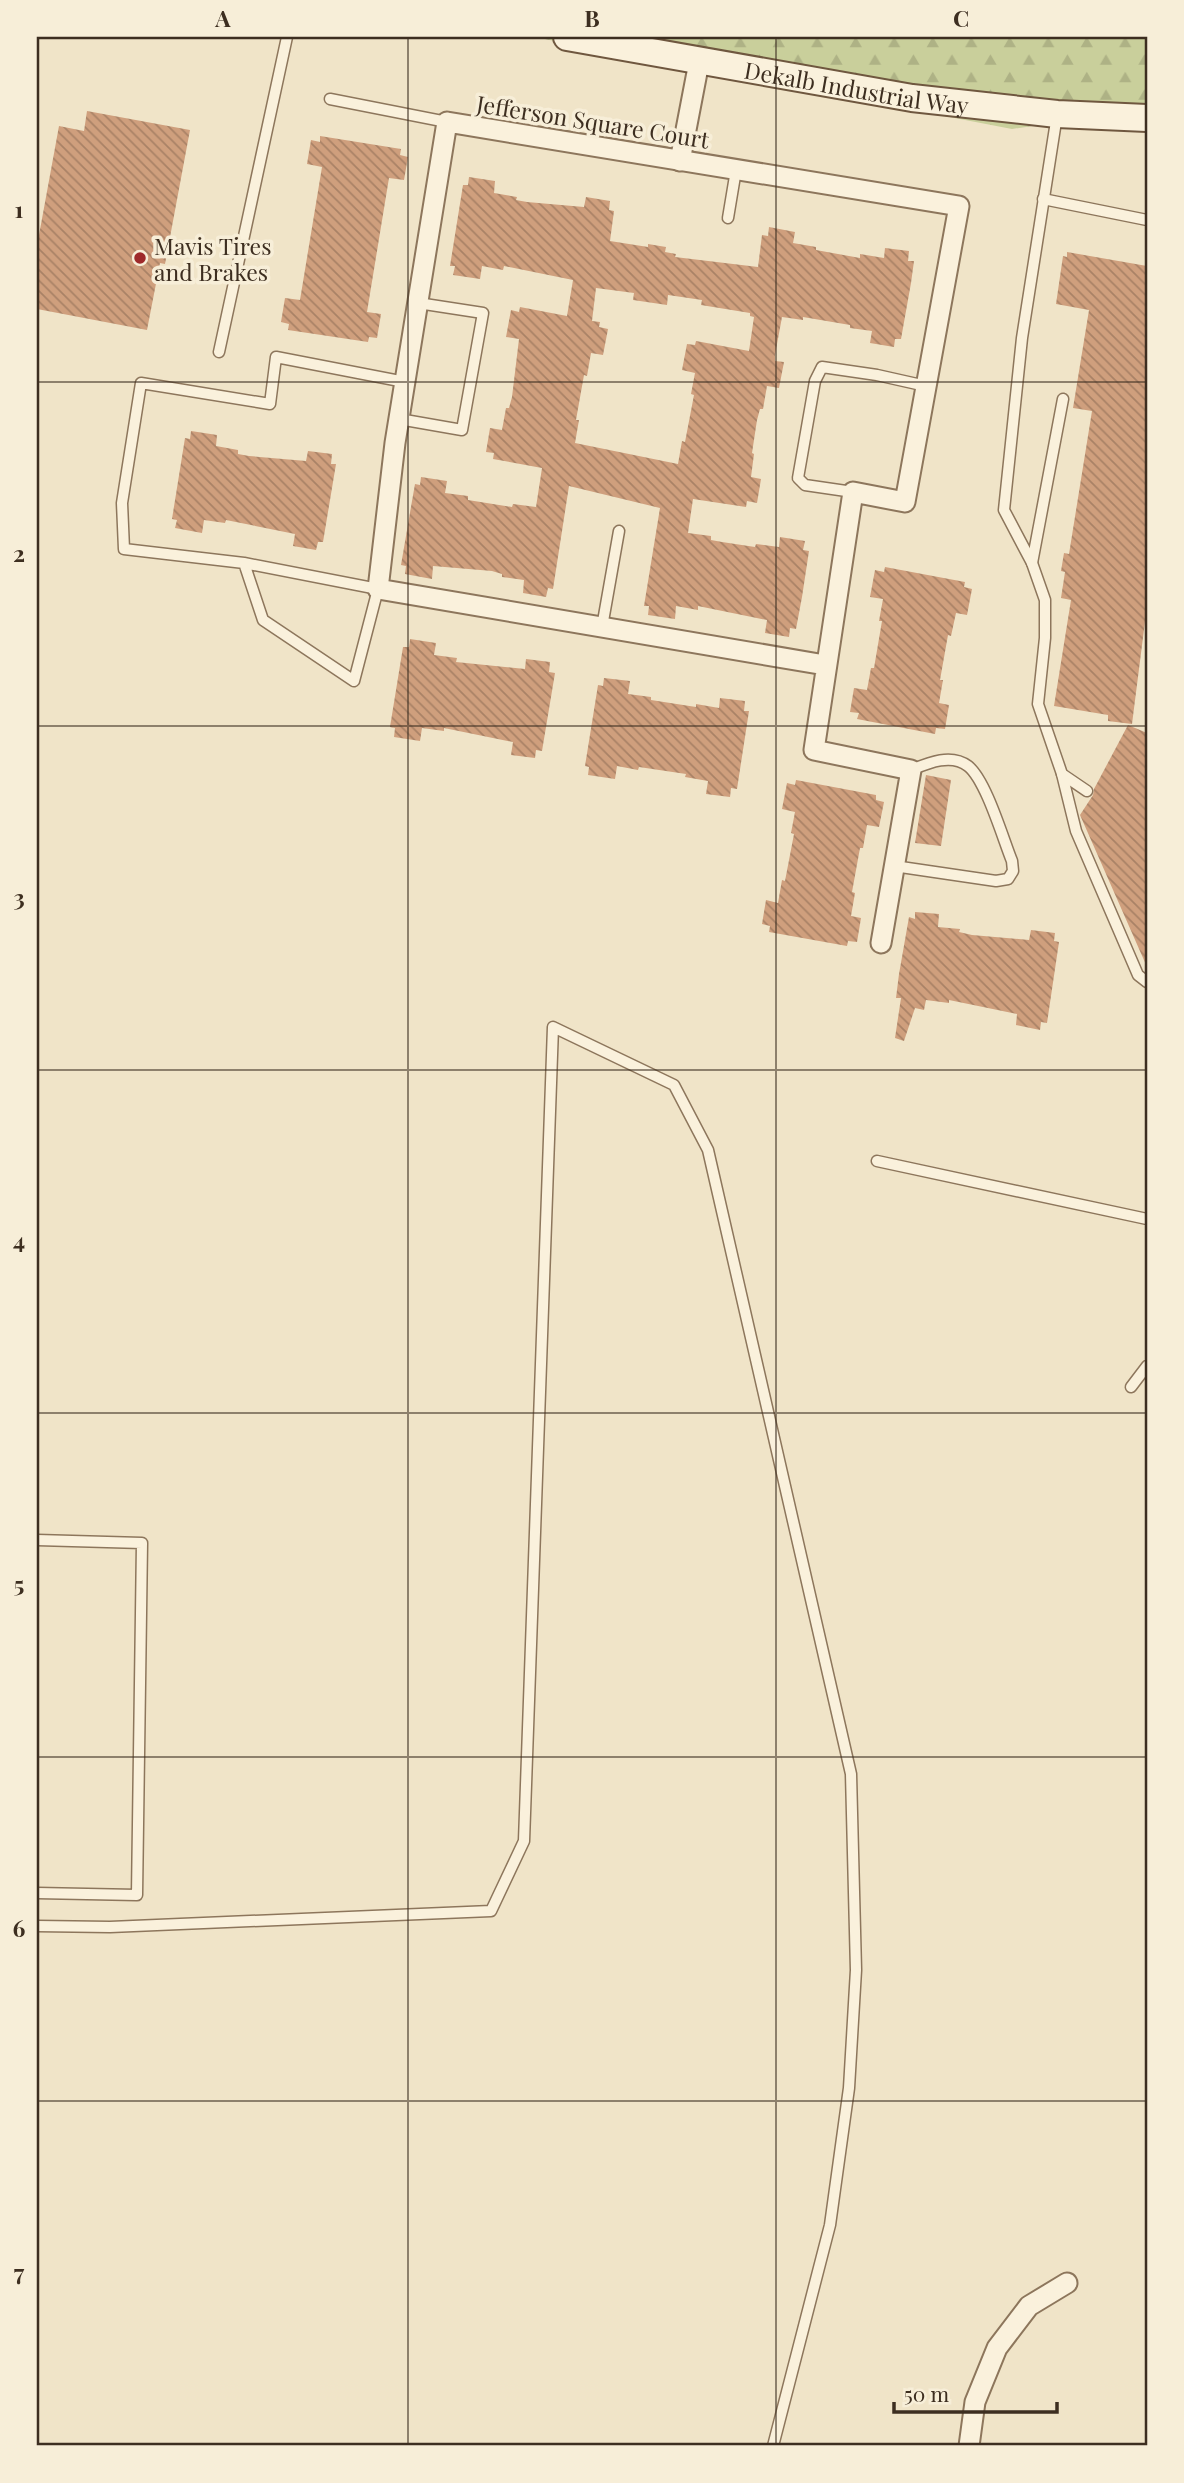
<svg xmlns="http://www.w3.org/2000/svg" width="1184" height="2483" font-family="'Playfair Display',serif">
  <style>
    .forest { fill: url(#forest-firs) }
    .building { fill: url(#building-back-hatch); fill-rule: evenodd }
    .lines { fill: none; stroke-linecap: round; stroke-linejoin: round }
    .lane-casing { stroke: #8d765c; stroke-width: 13 }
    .street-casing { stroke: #8d765c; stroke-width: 23 }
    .secondary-casing { stroke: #6f573f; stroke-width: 30 }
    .lane { stroke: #faf1dc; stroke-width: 10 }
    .street { stroke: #faf1dc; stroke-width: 19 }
    .secondary { stroke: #faf1dc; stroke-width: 26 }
    .grid { fill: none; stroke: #3d2e20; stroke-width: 2; stroke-opacity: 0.55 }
    .poi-dot { fill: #9e2a2b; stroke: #f7eed8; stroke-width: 2.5 }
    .labels { text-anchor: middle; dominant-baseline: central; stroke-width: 7; stroke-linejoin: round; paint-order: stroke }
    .street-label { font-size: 23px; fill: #3d2e20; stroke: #f7eed8 }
    .poi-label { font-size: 23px; fill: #3d2e20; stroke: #f7eed8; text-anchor: start }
    .neatline { fill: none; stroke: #3d2e20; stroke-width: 2.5 }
    .grid-label { font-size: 23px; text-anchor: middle; font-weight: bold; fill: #3d2e20 }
  </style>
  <defs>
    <pattern id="forest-firs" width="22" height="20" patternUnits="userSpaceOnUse" patternTransform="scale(1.75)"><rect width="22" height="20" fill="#c9cf9b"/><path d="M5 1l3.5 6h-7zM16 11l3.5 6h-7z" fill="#aeb285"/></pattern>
    <pattern id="building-back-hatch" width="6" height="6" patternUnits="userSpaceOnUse" patternTransform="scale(1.75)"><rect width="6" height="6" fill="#cf9f7d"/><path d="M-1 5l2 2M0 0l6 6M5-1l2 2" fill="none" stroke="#a98266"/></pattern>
  </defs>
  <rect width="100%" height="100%" fill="#f0e4c8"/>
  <!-- forest -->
  <path class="forest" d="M 534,37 L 1147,37 L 1147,109 L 1012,129 Z"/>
  <!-- building -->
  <g class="building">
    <path d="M 87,111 L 190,130 L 165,264 L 160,263 L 147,330 L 37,309 L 37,246 L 59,126 L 84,131 Z"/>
    <path d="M 320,136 L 401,149 L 400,155 L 408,157 L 404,180 L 389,178 L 367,312 L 381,314 L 377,338 L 369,337 L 368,342 L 288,330 L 289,324 L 281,322 L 285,298 L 300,300 L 322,167 L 307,164 L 311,140 L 320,142 Z"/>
    <path d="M 469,177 L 495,181 L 494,193 L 517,197 L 516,200 L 527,202 L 584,207 L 586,197 L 610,201 L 609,210 L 614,211 L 610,241 L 648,247 L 648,244 L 666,247 L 665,252 L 676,254 L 675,257 L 758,267 L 762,235 L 768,236 L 769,227 L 795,232 L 793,243 L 816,247 L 816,250 L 860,258 L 860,254 L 884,258 L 885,248 L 909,251 L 908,261 L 914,261 L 911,283 L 901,339 L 895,339 L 894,347 L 870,343 L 872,331 L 850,328 L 850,325 L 803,317 L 803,320 L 782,317 L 775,355 L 775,361 L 784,362 L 779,388 L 767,386 L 763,409 L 760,409 L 757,420 L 752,453 L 754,454 L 751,477 L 761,479 L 757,503 L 747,501 L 746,507 L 693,499 L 688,533 L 711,536 L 711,540 L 722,542 L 755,547 L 756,544 L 779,547 L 780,537 L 805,541 L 803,550 L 809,551 L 802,597 L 796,629 L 790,628 L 789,637 L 765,633 L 767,620 L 698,606 L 698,610 L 676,606 L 675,619 L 648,615 L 649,606 L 644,606 L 660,508 L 569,486 L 553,589 L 548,588 L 546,597 L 523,593 L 524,580 L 502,577 L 502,574 L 492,571 L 433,566 L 432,579 L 405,574 L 406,566 L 401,565 L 412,501 L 415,484 L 420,485 L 421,477 L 447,481 L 445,493 L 468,496 L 468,500 L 512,507 L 513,504 L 536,507 L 542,468 L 493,459 L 494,453 L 486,452 L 490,428 L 502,430 L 506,408 L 509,408 L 512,397 L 519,339 L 506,337 L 511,310 L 519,312 L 520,307 L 567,316 L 573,280 L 504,266 L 503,270 L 482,266 L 480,279 L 453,275 L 455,266 L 450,266 L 463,185 L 468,185 ZM 596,288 L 634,293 L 633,300 L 667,305 L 668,295 L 702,300 L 701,305 L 750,313 L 750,316 L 754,317 L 749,351 L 696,341 L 695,345 L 687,344 L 682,370 L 695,373 L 691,394 L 694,395 L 685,442 L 682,441 L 678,464 L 575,443 L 579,420 L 576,420 L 584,375 L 587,376 L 591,353 L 603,355 L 608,329 L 599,327 L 600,322 L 592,321 Z"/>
    <path d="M 1067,252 L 1147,266 L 1147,606 L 1132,724 L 1108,721 L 1108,715 L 1054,706 L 1071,600 L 1061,598 L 1065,572 L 1061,571 L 1064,553 L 1069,554 L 1092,411 L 1073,408 L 1089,310 L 1056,304 L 1063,256 L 1067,257 Z"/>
    <path d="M 191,431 L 217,435 L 216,446 L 238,450 L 238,454 L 249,456 L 306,461 L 308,451 L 332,454 L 331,464 L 336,464 L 323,542 L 318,542 L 316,550 L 293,546 L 295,534 L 226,520 L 225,523 L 204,520 L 202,533 L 175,528 L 177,520 L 172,519 L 185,438 L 190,439 Z"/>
    <path d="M 885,567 L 965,582 L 964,587 L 972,589 L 967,615 L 956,613 L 951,636 L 948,635 L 940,680 L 943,680 L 939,703 L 949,705 L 945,729 L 936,728 L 935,734 L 857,719 L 859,713 L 850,712 L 854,688 L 867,690 L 871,668 L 874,668 L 882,621 L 879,621 L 883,599 L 870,597 L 875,570 L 884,572 Z"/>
    <path d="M 410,639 L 436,643 L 434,655 L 457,658 L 456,662 L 525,669 L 526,659 L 550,662 L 549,672 L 555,673 L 542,751 L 536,750 L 535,758 L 511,755 L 513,742 L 444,728 L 444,731 L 422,728 L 420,741 L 394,737 L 395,728 L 390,727 L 403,647 L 409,647 Z"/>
    <path d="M 604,678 L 630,681 L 628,694 L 651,697 L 651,700 L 696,707 L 696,704 L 719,708 L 720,698 L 745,701 L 744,711 L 749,711 L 737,789 L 731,788 L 730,797 L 706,794 L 708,781 L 685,777 L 686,774 L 639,767 L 638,770 L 617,766 L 615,779 L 588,775 L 589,767 L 585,766 L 589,741 L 598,685 L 603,686 Z"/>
    <path d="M 1128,725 L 1147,733 L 1147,967 L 1080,815 L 1093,795 L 1094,789 Z"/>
    <path d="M 926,775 L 951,780 L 941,846 L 915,843 Z"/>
    <path d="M 796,780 L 876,795 L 876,800 L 884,802 L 879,827 L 867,825 L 863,848 L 860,848 L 852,892 L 855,893 L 851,916 L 861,918 L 857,942 L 848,941 L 847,946 L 769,932 L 770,926 L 762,924 L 766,900 L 778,903 L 782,880 L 785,881 L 794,834 L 791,833 L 795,812 L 782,809 L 787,783 L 795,785 Z"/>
    <path d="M 915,912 L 939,914 L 938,927 L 960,929 L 959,932 L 972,935 L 1029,940 L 1031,930 L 1055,933 L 1054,941 L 1059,942 L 1047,1023 L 1041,1022 L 1040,1030 L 1016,1025 L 1017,1014 L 949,1000 L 949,1003 L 926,1000 L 924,1010 L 915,1008 L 904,1041 L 895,1038 L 901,998 L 896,998 L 899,974 L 909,917 L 915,919 Z"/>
  </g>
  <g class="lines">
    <!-- lane casing -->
    <g class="lane-casing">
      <g id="lane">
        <path d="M 330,99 L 447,122"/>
        <path d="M 1057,115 L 1022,338 L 1004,510 L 1032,563 L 1045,600 L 1045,638 L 1038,704 L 1062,774 L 1087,791"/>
        <path d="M 1043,199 L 1147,220"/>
        <path d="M 728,218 L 736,170"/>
        <path d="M 219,352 L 287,37"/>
        <path d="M 399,419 L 462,430 L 483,313 L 418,303"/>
        <path d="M 853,492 L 805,485 L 798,478 L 815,381 L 822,367 L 877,375 L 926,386"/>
        <path d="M 244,563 L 263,620 L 354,681 L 378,589 L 244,563 L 124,549 L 122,503 L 141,383 L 270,404 L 276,357 L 405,382"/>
        <path d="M 1032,563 L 1063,399"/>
        <path d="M 602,627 L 619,531"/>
        <path d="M 1062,774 L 1076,831 L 1138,975 L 1147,982"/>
        <path d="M 894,866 L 996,881 L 1008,879 L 1013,871 L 1012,861 C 1003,839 986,780 968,766 C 951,753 928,763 911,770"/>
        <path d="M 877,1161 L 1147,1219"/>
        <path d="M 1131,1387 L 1147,1366"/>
        <path d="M 37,1540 L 142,1543 L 137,1895 L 37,1893"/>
        <path d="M 37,1926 L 110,1927 L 491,1911 L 524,1841 L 553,1027 L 674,1085 L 708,1150 L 851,1774 L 856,1970 L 849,2088 L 830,2225 L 773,2446"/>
      </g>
    </g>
    <!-- street casing -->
    <g class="street-casing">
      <g id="street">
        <path d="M 680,161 L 699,62"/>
        <path d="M 825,665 L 378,589 L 395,443 L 447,122 L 959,206 L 905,502 L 853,492 L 814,750 L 911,770 L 881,943"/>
        <path d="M 969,2446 L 975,2402 L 997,2348 L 1029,2306 L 1067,2283"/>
      </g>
    </g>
    <!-- secondary casing -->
    <g class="secondary-casing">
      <g id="secondary">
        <path id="s1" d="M 567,37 L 912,98 L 1057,114 L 1147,118"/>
      </g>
    </g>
    <!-- lane -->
    <use href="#lane" class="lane"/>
    <!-- street -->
    <use href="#street" class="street"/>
    <!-- secondary -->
    <use href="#secondary" class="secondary"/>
  </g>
  <!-- grid -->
  <path class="grid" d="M 408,37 L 408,2446M 776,37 L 776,2446M 37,382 L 1147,382M 37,726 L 1147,726M 37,1070 L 1147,1070M 37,1413 L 1147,1413M 37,1757 L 1147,1757M 37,2101 L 1147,2101"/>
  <!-- markers -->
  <circle class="poi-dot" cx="140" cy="258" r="7"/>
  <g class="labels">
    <!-- street labels -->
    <g class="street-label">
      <text stroke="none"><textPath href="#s1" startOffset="294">Dekalb Industrial Way</textPath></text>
      <text transform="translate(593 121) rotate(9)">Jefferson Square Court</text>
    </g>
    <!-- poi labels -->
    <g class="poi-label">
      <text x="154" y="245">Mavis Tires<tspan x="154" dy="26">and Brakes</tspan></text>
    </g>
  </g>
  <!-- border -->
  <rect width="1184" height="2483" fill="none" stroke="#f7eed8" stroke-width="77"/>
  <!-- scale -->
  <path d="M894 2402v10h163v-10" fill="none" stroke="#3d2e20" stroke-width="3.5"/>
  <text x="904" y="2402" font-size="21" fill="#3d2e20" stroke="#f7eed8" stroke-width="5" paint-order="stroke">50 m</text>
  <rect x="38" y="38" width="1108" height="2406" class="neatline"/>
  <g class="grid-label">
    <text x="223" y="27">A</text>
    <text x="592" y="27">B</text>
    <text x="961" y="27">C</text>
    <text x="19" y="218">1</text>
    <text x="19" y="562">2</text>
    <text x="19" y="906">3</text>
    <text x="19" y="1249">4</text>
    <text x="19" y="1593">5</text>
    <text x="19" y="1937">6</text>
    <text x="19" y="2281">7</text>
  </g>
</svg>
